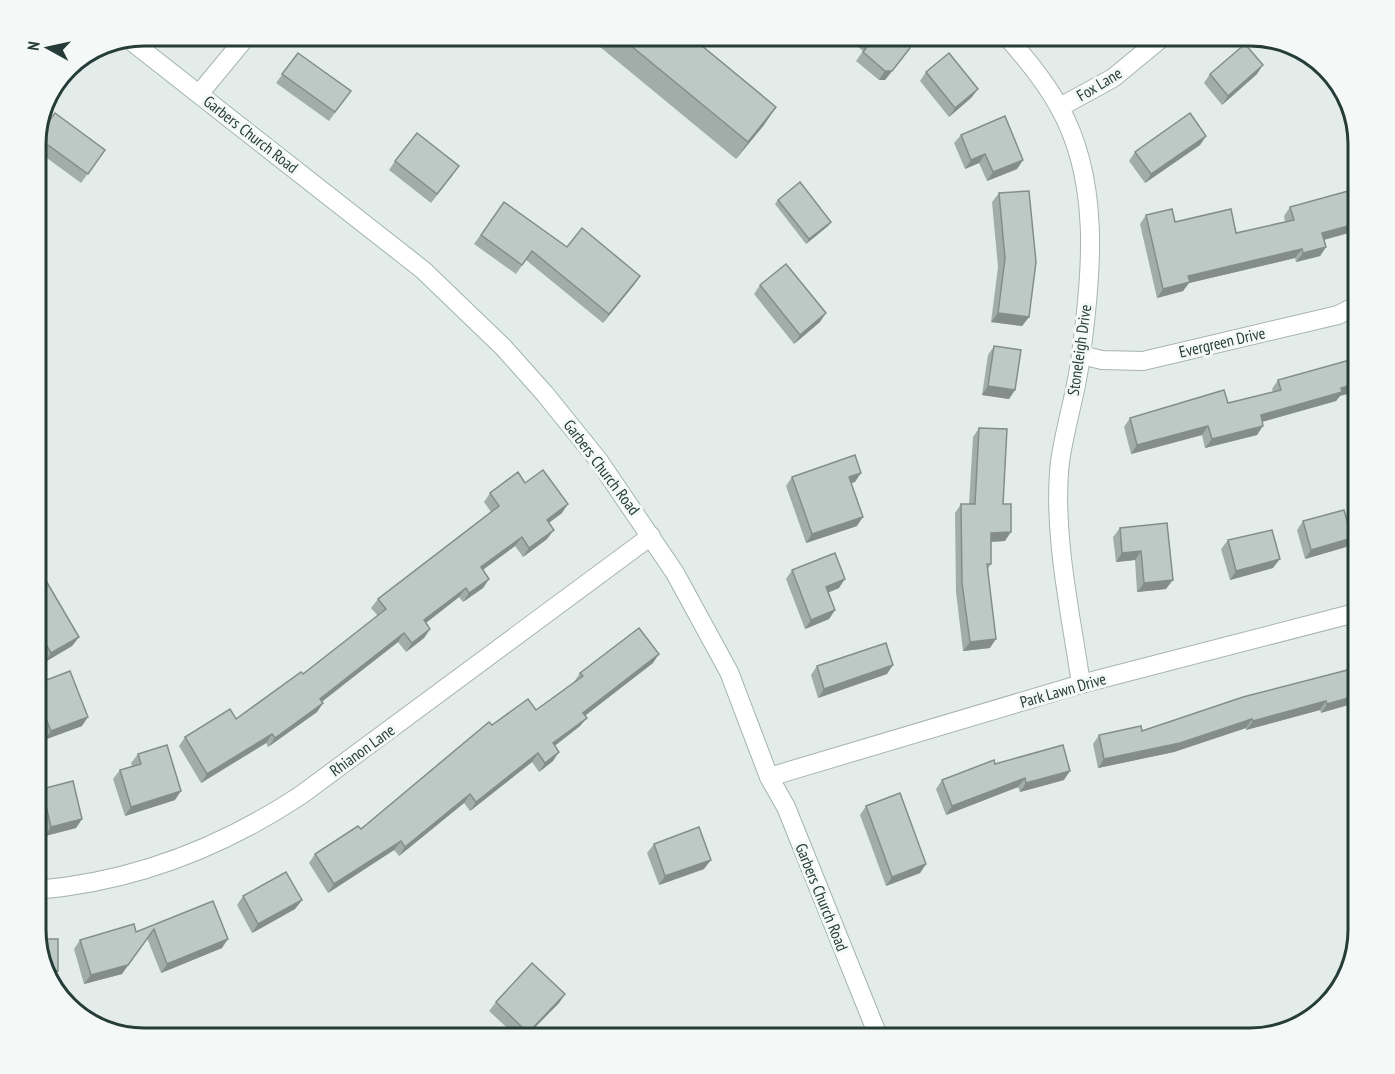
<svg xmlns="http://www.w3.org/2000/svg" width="1395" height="1074" font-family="'PT Sans Narrow',sans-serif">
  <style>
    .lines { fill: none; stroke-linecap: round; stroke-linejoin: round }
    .street-casing { stroke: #a7b4b0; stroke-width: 20 }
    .secondary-casing { stroke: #a0b4ae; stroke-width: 20 }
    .street { stroke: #fff; stroke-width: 18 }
    .secondary { stroke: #fff; stroke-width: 18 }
    .wall { fill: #a2ada9 }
    .shaded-wall { fill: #848d8a }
    .building { fill: #bcc9c5; stroke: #848d8a; stroke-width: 1.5 }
    .labels { text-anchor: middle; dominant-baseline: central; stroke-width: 6; stroke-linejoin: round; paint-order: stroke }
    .street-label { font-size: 16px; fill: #253c38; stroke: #f4f9f7 }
    .rim { fill: none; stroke: #253c38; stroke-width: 3 }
  </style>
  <rect width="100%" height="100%" fill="#e4ece9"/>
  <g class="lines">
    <!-- street casing -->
    <g class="street-casing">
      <g id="street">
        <path d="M 1006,36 C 1025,57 1044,80 1058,105 C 1101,179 1092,273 1081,354 C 1077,391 1065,426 1060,462 C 1052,531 1071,615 1081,684"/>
        <path d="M 199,94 L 247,36"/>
        <path d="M 1060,107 L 1113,78 L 1164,36"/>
        <path d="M 1081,355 L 1102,360 L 1143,361 L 1338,315 L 1359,304"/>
        <path d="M 769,777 L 1081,684 L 1359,612"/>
        <path d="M 36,890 C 133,882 221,848 301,795 L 651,536"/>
      </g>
    </g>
    <!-- secondary casing -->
    <g class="secondary-casing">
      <path id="secondary" d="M 131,41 L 423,270 L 503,347 L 545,394 L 599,461 L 675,573 L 729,672 L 769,777 L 786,807 L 879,1038"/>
    </g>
    <!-- street -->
    <use href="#street" class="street"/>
    <!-- secondary -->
    <use href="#secondary" class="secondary"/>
  </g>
  <!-- wall -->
  <g class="wall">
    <path d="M 588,36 L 690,36 L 776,107 L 764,125 L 736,159 L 588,37 Z"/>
    <path d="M 850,36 L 903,36 L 904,57 L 885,80 L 879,80 L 856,61 L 863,51 L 848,39 Z"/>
    <path d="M 298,53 L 351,91 L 329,121 L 276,83 Z"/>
    <path d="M 926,72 L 978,89 L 971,98 L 949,117 L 920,81 Z"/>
    <path d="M 1210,74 L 1257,74 L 1222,105 L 1204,83 Z"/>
    <path d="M 55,113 L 105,150 L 81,183 L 36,150 L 36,138 Z"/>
    <path d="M 961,135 L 1023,160 L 1017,169 L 987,181 L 979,163 L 965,169 L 954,143 Z"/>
    <path d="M 1206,136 L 1200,145 L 1145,183 L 1129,161 L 1135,152 Z"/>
    <path d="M 395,161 L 453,175 L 431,203 L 389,170 Z"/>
    <path d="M 1359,173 L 1359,230 L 1324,240 L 1326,247 L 1320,256 L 1296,262 L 1295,258 L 1189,283 L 1183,291 L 1157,298 L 1140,224 L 1146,215 L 1175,222 L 1236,233 L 1285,222 L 1284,216 L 1290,207 L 1351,191 L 1348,186 L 1354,177 Z"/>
    <path d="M 999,193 L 1029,317 L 1022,326 L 991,322 L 998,267 L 992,202 Z"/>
    <path d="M 778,200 L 831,222 L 828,226 L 806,244 L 775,204 Z"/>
    <path d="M 504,202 L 567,247 L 640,276 L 603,323 L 526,260 L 516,274 L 474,244 Z"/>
    <path d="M 760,285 L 820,322 L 794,344 L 754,294 Z"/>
    <path d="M 994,346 L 1015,390 L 1009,399 L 982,395 L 988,355 Z"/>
    <path d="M 1359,352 L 1340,396 L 1336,401 L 1262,422 L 1257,435 L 1205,448 L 1202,435 L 1131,454 L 1124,427 L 1130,418 L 1228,403 L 1273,392 L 1272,389 L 1278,380 L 1351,360 L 1356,353 Z"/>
    <path d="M 979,428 L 1003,504 L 1005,541 L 991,542 L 991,564 L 988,569 L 990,648 L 963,651 L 956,592 L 955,513 L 961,504 L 969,504 L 973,437 Z"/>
    <path d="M 792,477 L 855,482 L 851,483 L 857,526 L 806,543 L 786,486 Z"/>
    <path d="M 525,483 L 562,513 L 549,523 L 547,539 L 523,557 L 515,546 L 483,570 L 489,579 L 483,588 L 463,602 L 459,597 L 426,623 L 430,629 L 424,638 L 406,652 L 398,642 L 322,701 L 323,703 L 317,712 L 268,747 L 266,743 L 201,783 L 179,746 L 185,737 L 236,719 L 303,674 L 378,616 L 371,608 L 378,599 L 491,512 L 484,502 L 490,493 Z"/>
    <path d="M 1303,521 L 1352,538 L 1346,547 L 1305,559 L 1297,530 Z"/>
    <path d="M 1167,523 L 1166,589 L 1137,592 L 1135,560 L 1116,562 L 1113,537 L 1120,528 Z"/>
    <path d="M 1228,540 L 1273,568 L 1230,580 L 1221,549 Z"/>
    <path d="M 792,570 L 839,588 L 829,592 L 835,610 L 829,619 L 805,629 L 786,579 Z"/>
    <path d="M 36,585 L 79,637 L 72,646 L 45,662 L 36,648 Z"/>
    <path d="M 653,663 L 585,715 L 580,726 L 555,746 L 553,761 L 539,772 L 532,762 L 470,811 L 464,803 L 399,856 L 394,850 L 328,893 L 309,863 L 315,854 L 361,829 L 492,725 L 536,710 L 574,682 L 580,673 Z"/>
    <path d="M 817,666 L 887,674 L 818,698 L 811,675 Z"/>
    <path d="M 1359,667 L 1321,713 L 1320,710 L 1246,730 L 1246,728 L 1174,752 L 1098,768 L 1093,744 L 1099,735 L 1142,731 Z"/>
    <path d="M 36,684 L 82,726 L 44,740 L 36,719 Z"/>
    <path d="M 138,754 L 175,800 L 125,816 L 113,779 L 120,770 L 132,766 L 131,763 Z"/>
    <path d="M 995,764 L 1064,780 L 1020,792 L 1018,787 L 946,815 L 936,789 L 942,780 Z"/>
    <path d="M 42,789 L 82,819 L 76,828 L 45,836 L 36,802 L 36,796 Z"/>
    <path d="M 866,806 L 926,864 L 920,873 L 886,886 L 860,815 Z"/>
    <path d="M 654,844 L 704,869 L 659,885 L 647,853 Z"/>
    <path d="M 243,896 L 302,900 L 295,909 L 252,933 L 237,905 Z"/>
    <path d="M 213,901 L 222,948 L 161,973 L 147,938 L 122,974 L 84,984 L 74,949 L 80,940 L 136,932 Z"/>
    <path d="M 565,994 L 559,1003 L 525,1038 L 518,1038 L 489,1011 L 496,1002 Z"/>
  </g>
  <!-- shaded-wall -->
  <g class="shaded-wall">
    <path d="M 910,48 L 885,80 L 879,80 L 885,71 Z"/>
    <path d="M 1263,65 L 1257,74 L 1222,105 L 1228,96 Z"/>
    <path d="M 978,89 L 971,98 L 949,117 L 955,108 Z"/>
    <path d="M 776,107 L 764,125 L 736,159 L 748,142 Z"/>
    <path d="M 1206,136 L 1200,145 L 1145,183 L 1151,174 Z"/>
    <path d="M 985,154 L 979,163 L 965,169 L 971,160 Z"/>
    <path d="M 1023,160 L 1017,169 L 987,181 L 993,172 Z"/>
    <path d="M 831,222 L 828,226 L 806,244 L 809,239 Z"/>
    <path d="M 1359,223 L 1359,230 L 1316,242 L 1322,233 Z"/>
    <path d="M 1326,247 L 1320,256 L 1296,262 L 1303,253 Z"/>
    <path d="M 1302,249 L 1295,258 L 1189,283 L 1183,291 L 1157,298 L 1163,289 L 1188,276 Z"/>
    <path d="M 640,276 L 634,285 L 603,323 L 609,314 Z"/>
    <path d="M 826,313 L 820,322 L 794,344 L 800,335 Z"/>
    <path d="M 998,313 L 1029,317 L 1022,326 L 991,322 Z"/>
    <path d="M 1359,383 L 1359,391 L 1340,396 L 1336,401 L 1254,424 L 1261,415 L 1341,388 Z"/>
    <path d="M 988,386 L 1015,390 L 1009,399 L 982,395 Z"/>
    <path d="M 1208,426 L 1202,435 L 1131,454 L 1137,445 Z"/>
    <path d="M 1263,426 L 1257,435 L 1205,448 L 1212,439 Z"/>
    <path d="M 861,473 L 855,482 L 843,486 L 849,477 Z"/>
    <path d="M 568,504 L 562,513 L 540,529 L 547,520 Z"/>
    <path d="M 863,517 L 857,526 L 806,543 L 812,534 Z"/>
    <path d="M 554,530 L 547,539 L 523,557 L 529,548 Z"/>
    <path d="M 1011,532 L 1005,541 L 985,542 L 991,533 Z"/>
    <path d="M 522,537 L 515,546 L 474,576 L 481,567 Z"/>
    <path d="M 1352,538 L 1346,547 L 1305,559 L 1311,550 Z"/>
    <path d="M 1141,551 L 1135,560 L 1116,562 L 1122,553 Z"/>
    <path d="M 1280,559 L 1273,568 L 1230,580 L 1236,571 Z"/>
    <path d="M 489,579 L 483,588 L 463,602 L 469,593 Z"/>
    <path d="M 845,579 L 839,588 L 820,596 L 826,587 Z"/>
    <path d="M 1173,580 L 1166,589 L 1137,592 L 1144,583 Z"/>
    <path d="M 466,588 L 459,597 L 418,629 L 424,620 Z"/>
    <path d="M 835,610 L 829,619 L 805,629 L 811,620 Z"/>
    <path d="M 430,629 L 424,638 L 406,652 L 412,643 Z"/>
    <path d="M 404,633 L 398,642 L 314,708 L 320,699 Z"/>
    <path d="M 79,637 L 72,646 L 45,662 L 51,653 Z"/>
    <path d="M 996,639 L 990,648 L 963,651 L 970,642 Z"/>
    <path d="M 659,654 L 653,663 L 577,722 L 583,713 Z"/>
    <path d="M 893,665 L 887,674 L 818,698 L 824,689 Z"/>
    <path d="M 1359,695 L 1359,702 L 1321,713 L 1327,704 Z"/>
    <path d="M 1326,701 L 1320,710 L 1246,730 L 1253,721 Z"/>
    <path d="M 323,703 L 317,712 L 268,747 L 275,738 Z"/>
    <path d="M 88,717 L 82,726 L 44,740 L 51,731 Z"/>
    <path d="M 587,718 L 580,726 L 546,752 L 553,743 Z"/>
    <path d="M 1252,719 L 1246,728 L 1174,752 L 1098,768 L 1104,759 Z"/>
    <path d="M 272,734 L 266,743 L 201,783 L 207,774 Z"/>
    <path d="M 559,752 L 553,761 L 539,772 L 545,763 Z"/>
    <path d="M 538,753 L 532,762 L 470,811 L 476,802 Z"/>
    <path d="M 1070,771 L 1064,780 L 1020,792 L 1026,783 Z"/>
    <path d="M 1025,778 L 1018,787 L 946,815 L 952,806 Z"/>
    <path d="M 181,791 L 175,800 L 125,816 L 131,807 Z"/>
    <path d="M 470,794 L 464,803 L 399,856 L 405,847 Z"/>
    <path d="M 82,819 L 76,828 L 45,836 L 51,827 Z"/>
    <path d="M 401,841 L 394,850 L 328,893 L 334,884 Z"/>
    <path d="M 711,860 L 704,869 L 659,885 L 665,876 Z"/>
    <path d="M 926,864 L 920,873 L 886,886 L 892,877 Z"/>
    <path d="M 302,900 L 295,909 L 252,933 L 258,924 Z"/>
    <path d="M 147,938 L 122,974 L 84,984 L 91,975 Z"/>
    <path d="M 228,939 L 222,948 L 161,973 L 167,964 Z"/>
    <path d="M 46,971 L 58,971 L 52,980 L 49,980 L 47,978 Z"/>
    <path d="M 565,994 L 559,1003 L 524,1038 L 528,1033 Z"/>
  </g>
  <!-- building -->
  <g class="building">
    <path d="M 619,36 L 690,36 L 776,107 L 748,142 Z"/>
    <path d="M 862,36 L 903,36 L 910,42 L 910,48 L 892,71 L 885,71 L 863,52 L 870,43 Z"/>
    <path d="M 1245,44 L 1263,65 L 1228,96 L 1210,74 Z"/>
    <path d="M 298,53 L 351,91 L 335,112 L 282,74 Z"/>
    <path d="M 949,53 L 978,89 L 955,108 L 926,72 Z"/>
    <path d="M 55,113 L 105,150 L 88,174 L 37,137 Z"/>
    <path d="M 1190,113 L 1206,136 L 1151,174 L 1135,152 Z"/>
    <path d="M 1005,116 L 1023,160 L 993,172 L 985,154 L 971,160 L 961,135 Z"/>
    <path d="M 417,133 L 459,166 L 437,194 L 395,161 Z"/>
    <path d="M 1359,173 L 1359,184 L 1354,177 Z"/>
    <path d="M 800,182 L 831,222 L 809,239 L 778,200 Z"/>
    <path d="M 1359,188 L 1359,223 L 1322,233 L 1326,247 L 1303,253 L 1302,249 L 1188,276 L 1190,282 L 1163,289 L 1146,215 L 1172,209 L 1175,222 L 1231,209 L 1236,233 L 1294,220 L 1290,207 Z"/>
    <path d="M 1029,191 L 1036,262 L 1029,317 L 998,313 L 1005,258 L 999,193 Z"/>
    <path d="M 504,202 L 567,247 L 582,228 L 640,276 L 609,314 L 532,251 L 522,265 L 481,235 Z"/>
    <path d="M 786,264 L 826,313 L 800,335 L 760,285 Z"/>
    <path d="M 994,346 L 1021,350 L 1015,390 L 988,386 Z"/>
    <path d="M 1359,352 L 1359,383 L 1341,388 L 1342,392 L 1261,415 L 1263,426 L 1212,439 L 1208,426 L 1137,445 L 1130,418 L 1224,390 L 1228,403 L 1281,390 L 1278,380 L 1357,358 L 1356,353 Z"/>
    <path d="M 979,428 L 1007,429 L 1003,504 L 1011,504 L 1011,532 L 991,533 L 991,564 L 987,564 L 996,639 L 970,642 L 962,583 L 961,504 L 975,504 Z"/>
    <path d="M 855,455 L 861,473 L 849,477 L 863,517 L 812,534 L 792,477 Z"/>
    <path d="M 543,470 L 568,504 L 547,520 L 554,530 L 529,548 L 522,537 L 481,567 L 489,579 L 469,593 L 466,588 L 424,620 L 430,629 L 412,643 L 404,633 L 320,699 L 323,703 L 275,738 L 272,734 L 207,774 L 185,737 L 230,709 L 236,719 L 301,672 L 303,674 L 386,609 L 378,599 L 499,506 L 490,493 L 518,472 L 525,483 Z"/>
    <path d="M 1344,510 L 1352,538 L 1311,550 L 1303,521 Z"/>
    <path d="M 1167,523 L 1173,580 L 1144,583 L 1141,551 L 1122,553 L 1120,528 Z"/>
    <path d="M 1272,530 L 1280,559 L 1236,571 L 1228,540 Z"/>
    <path d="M 835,553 L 845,579 L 826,587 L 835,610 L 811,620 L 792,570 Z"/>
    <path d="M 45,579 L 79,637 L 51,653 L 36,628 L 36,585 Z"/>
    <path d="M 639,628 L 659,654 L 583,713 L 587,718 L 553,743 L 559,752 L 545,763 L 538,753 L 476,802 L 470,794 L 405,847 L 401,841 L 334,884 L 315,854 L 358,826 L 361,829 L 489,722 L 492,725 L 528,699 L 536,710 L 583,676 L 580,673 Z"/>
    <path d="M 886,643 L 893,665 L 824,689 L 817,666 Z"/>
    <path d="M 1359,667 L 1359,695 L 1327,704 L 1326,701 L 1253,721 L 1252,719 L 1180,743 L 1104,759 L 1099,735 L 1141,726 L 1142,731 L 1243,697 Z"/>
    <path d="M 70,671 L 88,717 L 51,731 L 36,694 L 36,684 Z"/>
    <path d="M 167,745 L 181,791 L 131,807 L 120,770 L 141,764 L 138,754 Z"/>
    <path d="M 1063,745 L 1070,771 L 1026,783 L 1025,778 L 952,806 L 942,780 L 994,760 L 995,764 Z"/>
    <path d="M 73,781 L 82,819 L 51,827 L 42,789 Z"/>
    <path d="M 900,793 L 926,864 L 892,877 L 866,806 Z"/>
    <path d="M 699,827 L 711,860 L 665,876 L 654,844 Z"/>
    <path d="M 286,872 L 302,900 L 258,924 L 243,896 Z"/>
    <path d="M 213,901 L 228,939 L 167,964 L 154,929 L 128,965 L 91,975 L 80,940 L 134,924 L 136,932 Z"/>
    <path d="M 37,939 L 58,939 L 58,971 L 46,971 Z"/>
    <path d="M 532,963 L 565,994 L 528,1033 L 496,1002 Z"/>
  </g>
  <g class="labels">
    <!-- street labels -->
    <g class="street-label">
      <text transform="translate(1099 84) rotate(-31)">Fox Lane</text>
      <text transform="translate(251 134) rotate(38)">Garbers Church Road</text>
      <text transform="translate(1222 342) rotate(-13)">Evergreen Drive</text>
      <text transform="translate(1079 350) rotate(-82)">Stoneleigh Drive</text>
      <text transform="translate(602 467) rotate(53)">Garbers Church Road</text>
      <text transform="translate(1063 690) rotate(-16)">Park Lawn Drive</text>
      <text transform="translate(362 750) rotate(-36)">Rhianon Lane</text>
      <text transform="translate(822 897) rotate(68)">Garbers Church Road</text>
    </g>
  </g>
  <!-- crop -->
  <path d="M0 0H1395V1074H0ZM144 46H1250A98 98 0 0 1 1348 144V930A98 98 0 0 1 1250 1028H144A98 98 0 0 1 46 930V144A98 98 0 0 1 144 46Z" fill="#f4f9f7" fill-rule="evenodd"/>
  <path class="rim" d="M144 46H1250A98 98 0 0 1 1348 144V930A98 98 0 0 1 1250 1028H144A98 98 0 0 1 46 930V144A98 98 0 0 1 144 46Z"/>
  <!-- north arrow -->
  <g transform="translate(48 48) rotate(278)" stroke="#f4f9f7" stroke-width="4.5" paint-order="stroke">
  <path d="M0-4.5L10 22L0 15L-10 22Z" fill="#253c38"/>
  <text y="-9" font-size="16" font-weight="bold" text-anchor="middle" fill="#253c38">N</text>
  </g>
</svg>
